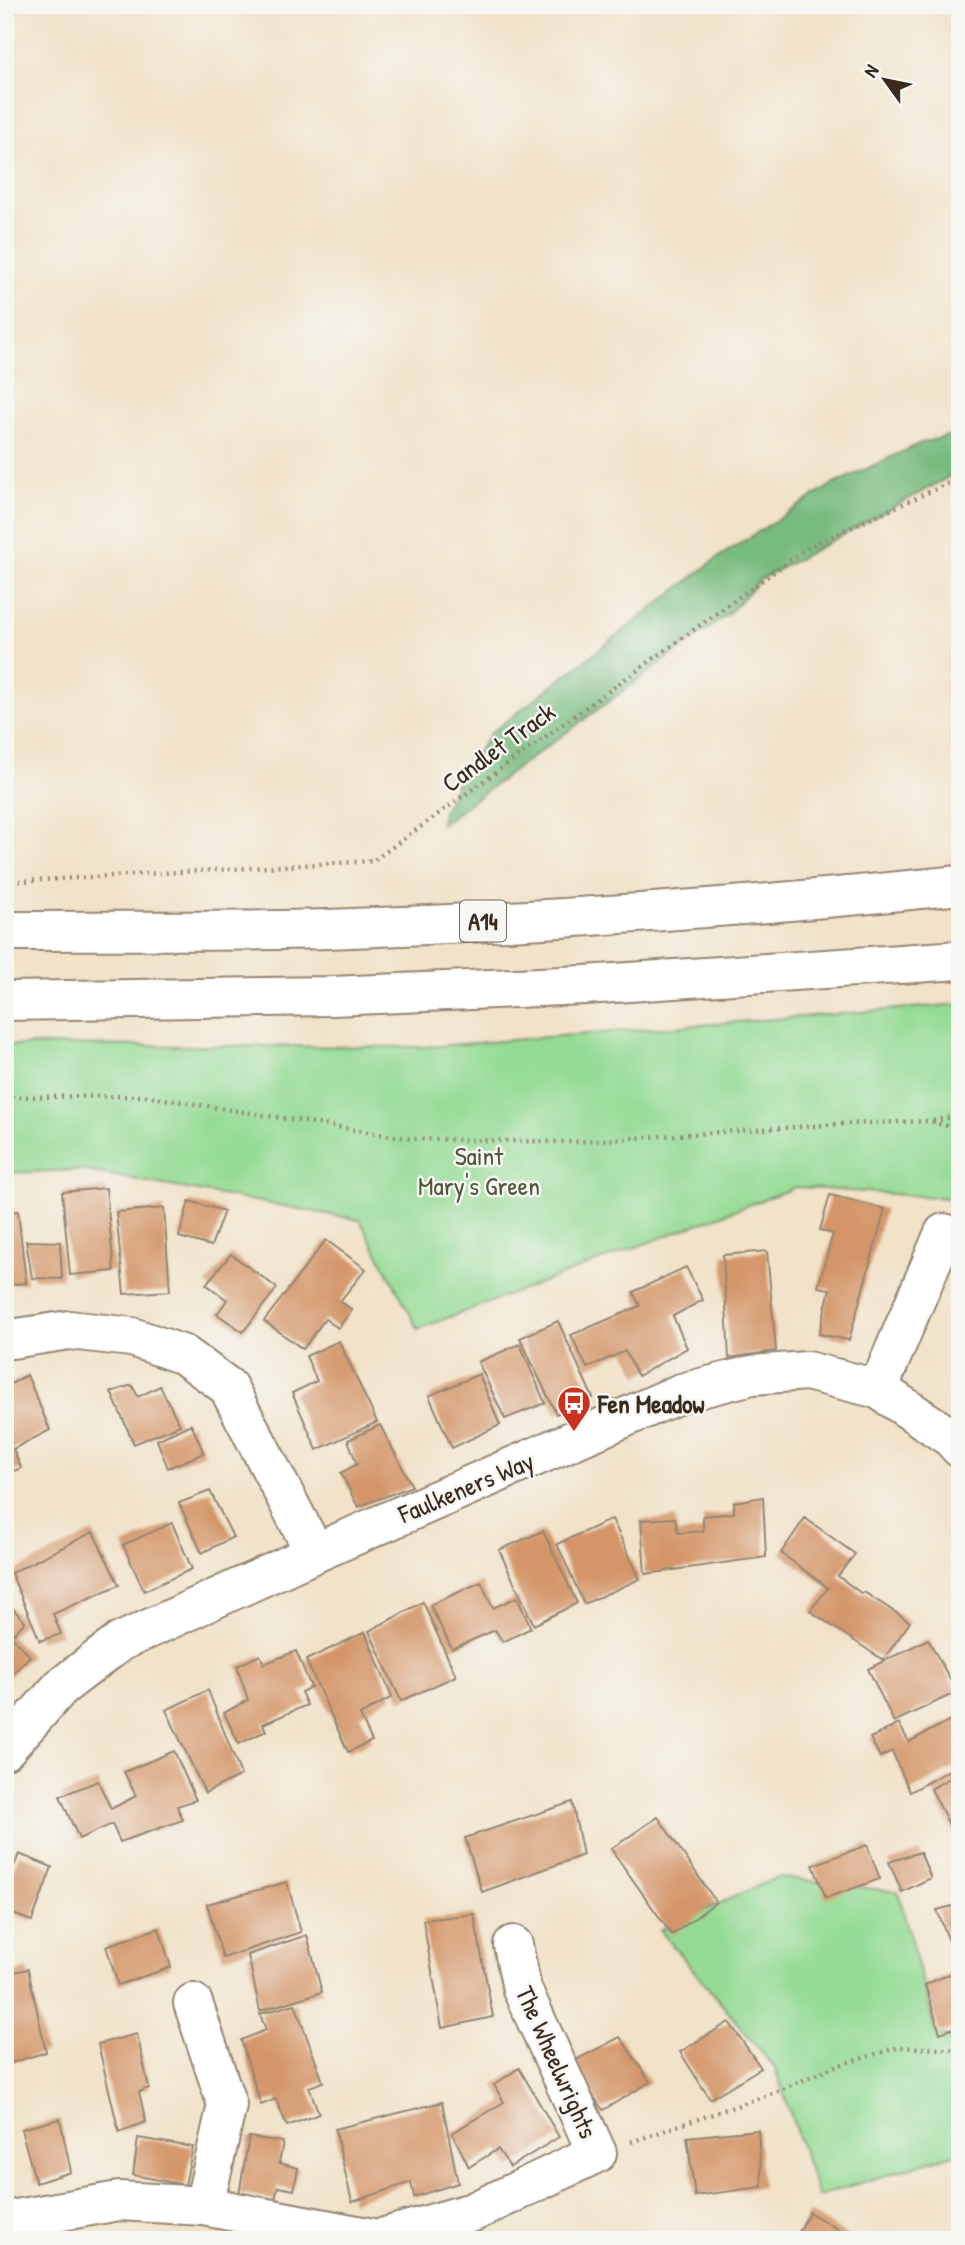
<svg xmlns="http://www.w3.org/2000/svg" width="965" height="2245" font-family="'Patrick Hand',sans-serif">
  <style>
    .green { fill: #95db95; stroke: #68825a; stroke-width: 2 }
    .forest { fill: #78bb7e; stroke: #5a724e; stroke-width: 2 }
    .building { fill: #d49669 }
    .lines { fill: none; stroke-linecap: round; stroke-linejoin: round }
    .minor-casing { stroke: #968673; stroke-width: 42 }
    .tertiary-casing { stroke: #968673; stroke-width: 42 }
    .trunk-casing { stroke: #968673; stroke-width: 42 }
    .path { stroke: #968673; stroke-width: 4.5; stroke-dasharray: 2 5; stroke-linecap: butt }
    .minor { stroke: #fff; stroke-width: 38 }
    .tertiary { stroke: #fff; stroke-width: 38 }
    .trunk { stroke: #fff; stroke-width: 38 }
    .labels { text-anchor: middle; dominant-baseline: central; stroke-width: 5; stroke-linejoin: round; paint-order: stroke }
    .shield { fill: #f6f6f2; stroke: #73675e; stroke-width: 2 }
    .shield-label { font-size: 24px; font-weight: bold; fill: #3b2a1e }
    .street-label { font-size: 26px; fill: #3b2a1e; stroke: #f6f6f2 }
    .park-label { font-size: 26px; fill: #52563c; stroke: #f6f6f2 }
    .poi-label { font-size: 26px; font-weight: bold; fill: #3b2a1e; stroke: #f6f6f2; text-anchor: start }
  </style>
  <rect width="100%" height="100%" fill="#f6f6f2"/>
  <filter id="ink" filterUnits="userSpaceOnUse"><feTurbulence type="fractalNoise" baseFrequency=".0143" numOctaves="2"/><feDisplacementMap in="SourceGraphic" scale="14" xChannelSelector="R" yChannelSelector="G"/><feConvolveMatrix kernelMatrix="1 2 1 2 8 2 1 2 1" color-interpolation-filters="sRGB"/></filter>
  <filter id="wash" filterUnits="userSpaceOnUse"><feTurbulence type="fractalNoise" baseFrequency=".00686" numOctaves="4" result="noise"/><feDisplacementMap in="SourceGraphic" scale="28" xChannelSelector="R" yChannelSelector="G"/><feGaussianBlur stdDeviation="1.57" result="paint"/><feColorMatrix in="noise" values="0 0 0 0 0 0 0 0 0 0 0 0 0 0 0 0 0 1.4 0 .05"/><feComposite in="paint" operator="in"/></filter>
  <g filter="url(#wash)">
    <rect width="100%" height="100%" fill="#f1e2c8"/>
    <!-- green -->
    <g class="green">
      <path d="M 960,1004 L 960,1199 L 796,1187 L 418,1329 L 360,1220 L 81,1170 L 5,1173 L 5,1045 L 425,1047 Z"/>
      <path d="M 778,1877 L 898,1892 L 937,2036 L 960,2037 L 960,2152 L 818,2196 L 775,2068 L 660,1930 Z"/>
    </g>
    <!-- forest -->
    <path class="forest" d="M 960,433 L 960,471 L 761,579 L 727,615 L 441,824 L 443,811 L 459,778 L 491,733 L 720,556 L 832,485 L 921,443 Z"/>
    <g id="blocks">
      <!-- building -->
      <g class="building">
        <path d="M 106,1188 L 114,1271 L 70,1275 L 62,1192 Z"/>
        <path d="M 830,1195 L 885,1209 L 849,1340 L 819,1334 L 830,1289 L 818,1287 L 833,1234 L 820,1230 Z"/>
        <path d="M 189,1201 L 224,1211 L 211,1246 L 179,1237 Z"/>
        <path d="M 164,1208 L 170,1291 L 124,1294 L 116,1212 Z"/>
        <path d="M 18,1211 L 26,1283 L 5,1285 L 5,1212 Z"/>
        <path d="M 326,1240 L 366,1269 L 340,1301 L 352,1310 L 338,1328 L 325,1319 L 303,1349 L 264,1321 Z"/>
        <path d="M 26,1241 L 60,1242 L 62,1279 L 32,1278 Z"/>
        <path d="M 767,1251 L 776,1351 L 729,1358 L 723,1255 Z"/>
        <path d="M 231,1254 L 277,1288 L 243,1332 L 217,1314 L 227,1300 L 206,1284 Z"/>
        <path d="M 686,1267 L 703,1300 L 673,1316 L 687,1348 L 638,1376 L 625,1351 L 587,1368 L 571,1335 L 640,1306 L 633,1292 Z"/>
        <path d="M 558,1321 L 593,1398 L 556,1414 L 520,1338 Z"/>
        <path d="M 339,1341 L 377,1422 L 317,1450 L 292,1393 L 317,1381 L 306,1356 Z"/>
        <path d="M 520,1344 L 545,1403 L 505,1419 L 478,1362 Z"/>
        <path d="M 479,1374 L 500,1425 L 452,1448 L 429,1396 Z"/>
        <path d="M 27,1375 L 50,1430 L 13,1449 L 21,1468 L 5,1475 L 5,1387 Z"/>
        <path d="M 132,1385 L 138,1397 L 160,1386 L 180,1425 L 134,1444 L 111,1392 Z"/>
        <path d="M 191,1424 L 204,1453 L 168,1468 L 157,1440 Z"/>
        <path d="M 380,1425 L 412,1486 L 358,1507 L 341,1473 L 357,1464 L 348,1440 Z"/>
        <path d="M 210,1491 L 233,1537 L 202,1553 L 179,1503 Z"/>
        <path d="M 763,1497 L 766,1557 L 645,1574 L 641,1520 L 675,1518 L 678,1533 L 703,1531 L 703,1516 L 734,1513 L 734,1502 Z"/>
        <path d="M 805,1518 L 855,1554 L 838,1576 L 862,1594 L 864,1592 L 910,1622 L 883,1660 L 810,1611 L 828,1588 L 781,1553 Z"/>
        <path d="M 612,1519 L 640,1579 L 584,1604 L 557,1544 Z"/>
        <path d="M 172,1523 L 192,1569 L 144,1591 L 123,1545 Z"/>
        <path d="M 543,1531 L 577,1603 L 534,1625 L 499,1550 Z"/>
        <path d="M 93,1532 L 119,1585 L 53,1614 L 61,1634 L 40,1641 L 11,1573 Z"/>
        <path d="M 481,1582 L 493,1608 L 517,1597 L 531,1628 L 503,1642 L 495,1630 L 452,1649 L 430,1605 Z"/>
        <path d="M 5,1600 L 25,1622 L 11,1636 L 30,1656 L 5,1681 Z"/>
        <path d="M 423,1602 L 456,1676 L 401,1701 L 369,1631 Z"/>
        <path d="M 365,1632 L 392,1697 L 360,1715 L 372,1741 L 348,1752 L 306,1660 Z"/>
        <path d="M 928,1639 L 957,1692 L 894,1722 L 868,1669 Z"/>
        <path d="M 296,1651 L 311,1687 L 301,1692 L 307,1705 L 263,1724 L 266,1731 L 239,1744 L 224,1713 L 248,1700 L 237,1666 L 260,1655 L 264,1664 Z"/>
        <path d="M 208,1690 L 241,1775 L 205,1793 L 166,1710 Z"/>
        <path d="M 960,1715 L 960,1764 L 910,1792 L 892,1751 L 880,1757 L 870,1738 L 899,1724 L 909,1742 Z"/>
        <path d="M 174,1751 L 196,1800 L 177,1806 L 183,1820 L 120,1842 L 112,1824 L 79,1839 L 60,1796 L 98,1781 L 111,1809 L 136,1796 L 124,1772 Z"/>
        <path d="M 960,1772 L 960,1836 L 956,1838 L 931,1789 Z"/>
        <path d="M 572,1802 L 583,1855 L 482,1892 L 465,1838 Z"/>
        <path d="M 658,1817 L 716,1902 L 672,1935 L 611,1849 Z"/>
        <path d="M 867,1845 L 880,1879 L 826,1898 L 813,1865 Z"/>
        <path d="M 920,1852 L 931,1878 L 902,1892 L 889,1862 Z"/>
        <path d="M 19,1854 L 52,1867 L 32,1921 L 5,1911 L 5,1889 Z"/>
        <path d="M 287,1882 L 301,1932 L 223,1958 L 207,1904 Z"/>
        <path d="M 960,1904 L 960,1940 L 950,1944 L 937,1910 Z"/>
        <path d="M 474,1914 L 493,2017 L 442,2028 L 423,1920 Z"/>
        <path d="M 159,1928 L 171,1967 L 118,1985 L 106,1946 Z"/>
        <path d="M 307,1935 L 322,1992 L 260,2011 L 248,1955 Z"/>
        <path d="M 28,1969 L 46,2052 L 11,2063 L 5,2041 L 5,1974 Z"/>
        <path d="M 960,1969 L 960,2026 L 940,2033 L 925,1985 Z"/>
        <path d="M 295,2004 L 323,2082 L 309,2087 L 319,2114 L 287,2126 L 276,2099 L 261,2105 L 241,2040 L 266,2030 L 260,2014 Z"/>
        <path d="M 729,2022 L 761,2068 L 710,2099 L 680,2052 Z"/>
        <path d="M 137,2034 L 149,2088 L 139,2092 L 146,2122 L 119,2132 L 98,2044 Z"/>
        <path d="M 620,2037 L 650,2082 L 603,2110 L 570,2063 Z"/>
        <path d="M 519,2068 L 559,2137 L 510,2167 L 498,2149 L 469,2167 L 452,2133 L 504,2102 L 494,2085 Z"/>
        <path d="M 442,2102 L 458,2183 L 414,2197 L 411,2182 L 352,2202 L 335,2129 Z"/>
        <path d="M 60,2119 L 71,2172 L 36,2183 L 21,2129 Z"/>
        <path d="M 758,2130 L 762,2187 L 695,2196 L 687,2137 Z"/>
        <path d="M 249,2137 L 283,2142 L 279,2163 L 298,2168 L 294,2190 L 278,2187 L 275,2200 L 239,2194 Z"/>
        <path d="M 138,2138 L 193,2147 L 185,2185 L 133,2175 Z"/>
        <path d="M 809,2212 L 855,2240 L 795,2240 Z"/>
      </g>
    </g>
  </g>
  <g filter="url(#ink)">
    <use href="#blocks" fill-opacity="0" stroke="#968673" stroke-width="2"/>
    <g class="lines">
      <!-- minor casing -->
      <g class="minor-casing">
        <g id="minor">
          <path d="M 5,1340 L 69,1330 L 132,1337 L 184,1355 L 228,1387 L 315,1553"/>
          <path d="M 878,1389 L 944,1233"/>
          <path d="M 193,2003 L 227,2105 L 204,2206"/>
          <path d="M 5,2221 L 119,2201 L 204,2206 L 378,2239 L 473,2212 L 597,2153 L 522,1989 L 513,1945"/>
        </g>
      </g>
      <!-- tertiary casing -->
      <g class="tertiary-casing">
        <path id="tertiary" d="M 5,1750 L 61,1687 L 120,1642 L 315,1553 L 681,1393 L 752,1375 L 807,1371 L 878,1389 L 951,1438 L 960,1448"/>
      </g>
      <!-- trunk casing -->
      <g class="trunk-casing">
        <g id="trunk">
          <path d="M 5,931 C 113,930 220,932 327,929 C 539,922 750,907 960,885"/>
          <path d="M 5,1001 L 332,996 L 584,985 L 960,960"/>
        </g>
      </g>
      <!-- path -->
      <g class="path">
        <path d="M 5,882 L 373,861 L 810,546 L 960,478"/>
        <path d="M 5,1097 L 145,1096 L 411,1139 L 574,1142 L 841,1124 L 930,1121 L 960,1130"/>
        <path d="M 933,1121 L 960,1115"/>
        <path d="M 631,2142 L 768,2095 L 836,2066 L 899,2047 L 960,2050"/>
      </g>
      <!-- minor -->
      <use href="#minor" class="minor"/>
      <!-- tertiary -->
      <use href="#tertiary" class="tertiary"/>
      <!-- trunk -->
      <use href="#trunk" class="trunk"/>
    </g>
  </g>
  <!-- icons -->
  <defs>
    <g id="bus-pin" transform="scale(1.75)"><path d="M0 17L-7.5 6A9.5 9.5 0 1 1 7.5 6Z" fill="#c8321e" stroke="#f6f6f2"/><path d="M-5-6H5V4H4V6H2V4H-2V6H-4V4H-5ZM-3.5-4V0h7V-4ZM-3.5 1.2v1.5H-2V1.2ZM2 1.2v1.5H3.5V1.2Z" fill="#fff"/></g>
  </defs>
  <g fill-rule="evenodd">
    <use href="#bus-pin" x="574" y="1403"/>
  </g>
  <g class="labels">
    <!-- shield labels -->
    <rect class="shield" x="460" y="900.5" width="46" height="41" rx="5"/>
    <g class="shield-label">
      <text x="483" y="921">A14</text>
    </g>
    <!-- street labels -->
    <g class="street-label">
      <text transform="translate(498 747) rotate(-36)">Candlet Track</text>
      <text transform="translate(466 1487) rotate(-23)">Faulkeners Way</text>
      <text transform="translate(557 2062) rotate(66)">The Wheelwrights</text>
    </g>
    <!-- park labels -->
    <g class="park-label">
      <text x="479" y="1155">Saint<tspan x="479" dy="30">Mary's Green</tspan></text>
    </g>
    <!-- poi labels -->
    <g class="poi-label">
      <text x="598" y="1403">Fen Meadow</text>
    </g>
  </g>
  <!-- margin -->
  <rect width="965" height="2245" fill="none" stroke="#f6f6f2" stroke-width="28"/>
  <!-- north arrow -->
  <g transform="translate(885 80) rotate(303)" stroke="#f6f6f2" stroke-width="5" paint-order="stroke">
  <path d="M0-5L12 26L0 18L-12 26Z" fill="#3b2a1e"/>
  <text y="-10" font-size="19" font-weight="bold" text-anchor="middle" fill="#3b2a1e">N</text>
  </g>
</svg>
